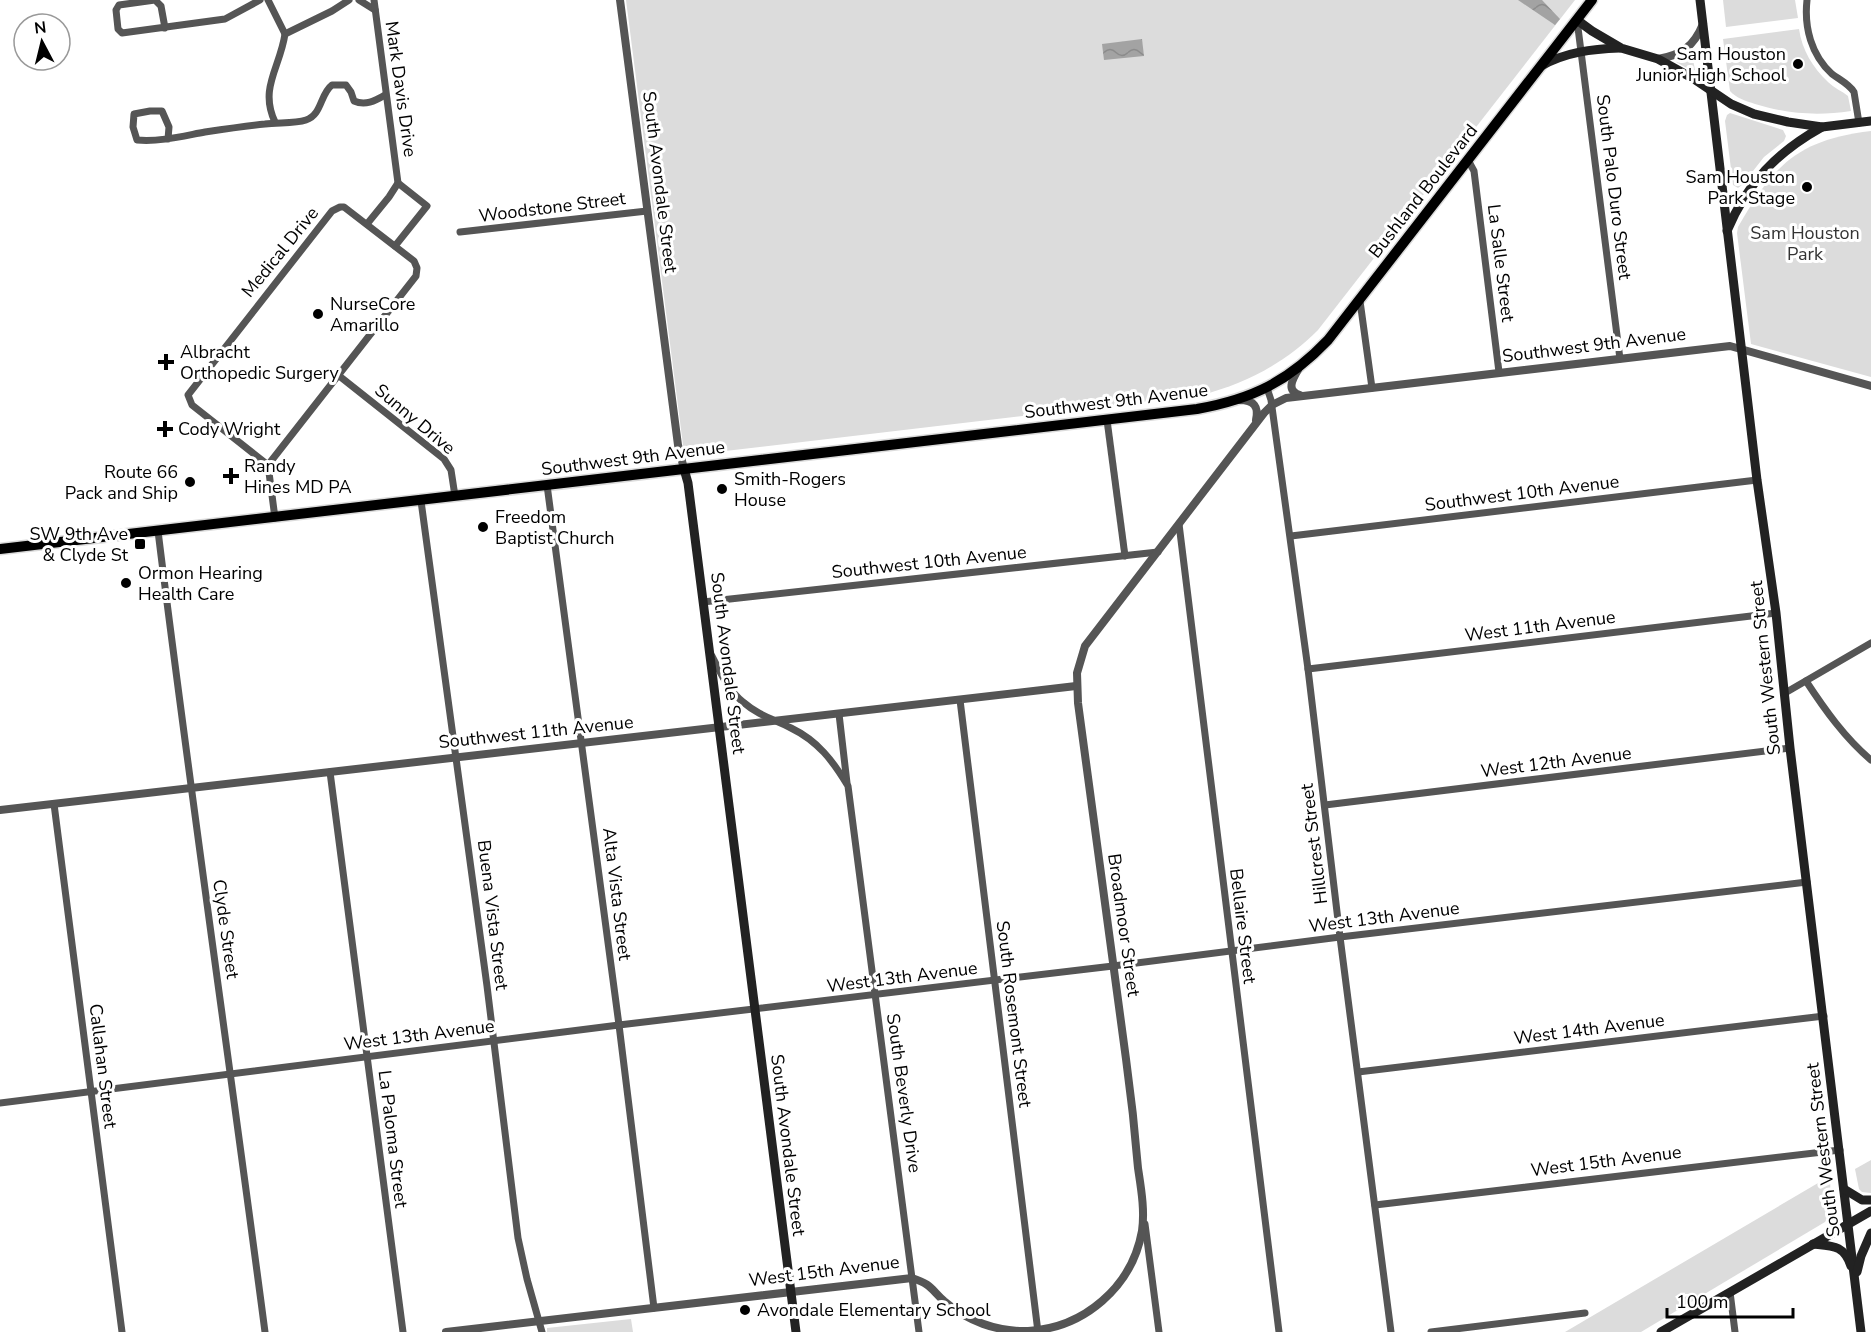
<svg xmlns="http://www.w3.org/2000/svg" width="1871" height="1332" font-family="'Nunito Sans',sans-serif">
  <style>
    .green { fill: #dcdcdc }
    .water { fill: url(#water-waves) }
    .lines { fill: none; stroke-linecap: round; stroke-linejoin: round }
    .primary-casing { stroke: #dbdbdb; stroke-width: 13 }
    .minor { stroke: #555; stroke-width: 7 }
    .tertiary { stroke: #555; stroke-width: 8 }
    .secondary { stroke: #222; stroke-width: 9 }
    .primary { stroke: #000; stroke-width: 10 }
    .poi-dot { fill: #000; stroke: #fff; stroke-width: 2 }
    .labels { text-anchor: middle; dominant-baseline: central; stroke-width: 6; stroke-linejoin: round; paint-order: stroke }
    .poi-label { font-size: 18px; fill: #000; stroke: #fff; text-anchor: start }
    .street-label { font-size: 18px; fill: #000; stroke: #fff }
    .park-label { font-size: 18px; fill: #333; stroke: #fff }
  </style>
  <defs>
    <pattern id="water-waves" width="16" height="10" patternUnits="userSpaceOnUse" patternTransform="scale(1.5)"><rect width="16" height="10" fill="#a3a3a3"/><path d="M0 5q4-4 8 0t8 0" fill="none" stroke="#8b8b8b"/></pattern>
  </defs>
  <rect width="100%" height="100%" fill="#fff"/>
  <!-- green -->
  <g class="green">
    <path d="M 626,0 L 1575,0 L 1318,330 C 1285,363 1247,383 1202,395 L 691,455 L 686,453 L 683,445 Z"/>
    <path d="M 1723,0 L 1795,0 L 1798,18 L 1726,27 Z"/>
    <path d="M 1799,29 C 1802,50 1813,68 1828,82 C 1834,88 1842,91 1848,96 L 1851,111 C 1817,116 1788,114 1755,104 C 1746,101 1736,98 1730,91 L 1723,39 Z"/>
    <path d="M 1692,54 L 1695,70 L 1692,71 L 1676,62 Z"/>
    <path d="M 1730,113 L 1783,130 L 1786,136 L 1784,141 L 1764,157 L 1742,185 L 1738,188 L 1733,185 L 1725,121 L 1727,115 Z"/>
    <path d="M 1871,131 L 1871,377 L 1751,344 L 1737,233 L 1738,227 C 1774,164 1798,140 1871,131 Z"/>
    <path d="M 1871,1160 L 1871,1193 L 1862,1192 L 1859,1189 L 1855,1169 Z"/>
    <path d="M 1830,1176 L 1831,1214 L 1825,1222 L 1641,1332 L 1565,1332 Z"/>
    <path d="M 631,1319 L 633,1332 L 547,1332 L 547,1328 Z"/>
  </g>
  <!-- water -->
  <g class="water">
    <path d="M 1518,0 L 1542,0 L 1560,19 L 1555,25 Z"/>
    <path d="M 1142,39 L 1144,56 L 1104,60 L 1102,44 Z"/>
  </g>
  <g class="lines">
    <!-- primary casing -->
    <g class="primary-casing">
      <path id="primary" d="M 0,549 L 1197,409 C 1253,399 1289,381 1328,340 L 1592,0"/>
    </g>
    <!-- minor -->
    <g class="minor">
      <path d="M 268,0 L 285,34 C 280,68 259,88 275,122"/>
      <path d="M 359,0 L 375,10"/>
      <path d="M 1807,0 C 1804,27 1811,55 1832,74 C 1840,80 1849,84 1854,92 L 1859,123"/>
      <path d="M 1577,20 L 1620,359"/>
      <path d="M 165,28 L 161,6 L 155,0 L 119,5 L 116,10 L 118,29 L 122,33 L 225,19 L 260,0"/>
      <path d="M 285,34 L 332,11 L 349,0"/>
      <path d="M 168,139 L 169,127 L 162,111 L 150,111 L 134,114 L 133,127 L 137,140 C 160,142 183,136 205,132 C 225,129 245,126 265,124 C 277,122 294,124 306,120 C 322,115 320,94 332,85 L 346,85 L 351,92 L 354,101 C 365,106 375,101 385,95"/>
      <path d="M 1468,160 L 1474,171 L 1499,372"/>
      <path d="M 367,224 L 389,197 L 398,183 L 374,0"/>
      <path d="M 460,232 L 647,211"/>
      <path d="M 395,246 L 427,206 L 398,183"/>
      <path d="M 1360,301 L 1372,388"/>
      <path d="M 338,375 L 444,459 L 451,470 L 455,496"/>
      <path d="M 1267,388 L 1271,400 L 1308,669 L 1340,937 L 1391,1332"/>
      <path d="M 1107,420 L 1125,556"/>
      <path d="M 268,465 L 192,405 L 188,395 L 332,211 L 340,207 L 344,207 L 414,261 L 417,268 L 416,276 L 268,465 L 275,518"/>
      <path d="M 547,485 L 619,1025 L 654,1308"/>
      <path d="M 421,501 L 487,986 L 518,1238 L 527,1279 L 542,1332"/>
      <path d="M 1179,524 L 1279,1332"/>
      <path d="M 158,531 C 191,798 230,1065 265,1332"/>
      <path d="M 1291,536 L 1757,480"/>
      <path d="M 703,602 L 1158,552"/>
      <path d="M 712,656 C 720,672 728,690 743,702 C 758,715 773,719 791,728 C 818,741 833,761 848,786 L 919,1332"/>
      <path d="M 1308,669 L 1776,613"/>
      <path d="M 1806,681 C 1825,710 1845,738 1871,760"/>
      <path d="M 1785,693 L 1871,643"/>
      <path d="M 960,700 L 1038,1332"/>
      <path d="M 839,714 L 847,783"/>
      <path d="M 330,772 L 403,1332"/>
      <path d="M 54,804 L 122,1332"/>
      <path d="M 1325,805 L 1790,748"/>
      <path d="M 1358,1072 L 1824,1016"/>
      <path d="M 0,1103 L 619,1025 L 1113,966 L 1340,937 L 1807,882"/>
      <path d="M 1375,1205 L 1840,1150"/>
      <path d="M 1145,1224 L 1159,1332"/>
      <path d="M 1730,1292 L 1735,1332"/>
      <path d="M 1431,1332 L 1585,1313"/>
    </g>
    <!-- tertiary -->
    <g class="tertiary">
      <path d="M 620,0 L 678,445 L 684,469"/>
      <path d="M 1658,59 C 1682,55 1694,46 1703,24"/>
      <path d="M 1298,370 C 1292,380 1286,391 1300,395"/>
      <path d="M 1240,400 C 1254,400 1259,407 1256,420"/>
      <path d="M 0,810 L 1076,686"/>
      <path d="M 446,1332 L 912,1278 C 931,1284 931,1289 944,1301 C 967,1321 997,1332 1028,1331 C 1084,1328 1132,1287 1142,1231 C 1145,1210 1141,1188 1138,1168 C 1135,1131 1131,1095 1126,1059 C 1110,941 1094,822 1078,703 L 1077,673 L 1085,646 L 1264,413 L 1272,405 L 1286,398 L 1730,346 L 1871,386"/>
    </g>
    <!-- secondary -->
    <g class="secondary">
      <path d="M 1700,0 L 1757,480 L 1776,613 L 1790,748 L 1861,1332"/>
      <path d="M 1577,20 L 1592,31 L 1621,48 L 1658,59 L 1694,79 L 1731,104 L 1754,114 L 1788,122 L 1822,127 L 1871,121"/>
      <path d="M 1541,66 C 1566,52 1592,49 1620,48"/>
      <path d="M 1727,231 C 1747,183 1777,152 1822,127"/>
      <path d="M 684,469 L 688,483 L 796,1332"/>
      <path d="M 1844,1189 L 1862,1200 L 1871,1200"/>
      <path d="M 1813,1244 C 1833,1246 1844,1245 1851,1266"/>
      <path d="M 1857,1272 L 1861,1256 L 1871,1233"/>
      <path d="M 1661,1332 L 1871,1211"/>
    </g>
    <!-- primary -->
    <use href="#primary" class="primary"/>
  </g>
  <!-- markers -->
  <g class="poi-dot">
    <circle cx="1798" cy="64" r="6"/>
    <circle cx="1807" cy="187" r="6"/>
    <circle cx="318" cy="314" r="6"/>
    <path d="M163 353h6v6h6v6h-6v6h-6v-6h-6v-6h6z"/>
    <path d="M162 420h6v6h6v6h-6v6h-6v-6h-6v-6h6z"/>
    <path d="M228 467h6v6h6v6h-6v6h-6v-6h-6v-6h6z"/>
    <circle cx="190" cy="482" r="6"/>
    <circle cx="722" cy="489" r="6"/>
    <circle cx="483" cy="527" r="6"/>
    <rect x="134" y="538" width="12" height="12" rx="3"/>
    <circle cx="126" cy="583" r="6"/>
    <circle cx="745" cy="1310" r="6"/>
  </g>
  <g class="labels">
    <!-- poi labels -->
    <g class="poi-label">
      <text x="1786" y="54" text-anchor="end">Sam Houston<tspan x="1786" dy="21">Junior High School</tspan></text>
      <text x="1795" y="177" text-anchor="end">Sam Houston<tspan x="1795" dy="21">Park Stage</tspan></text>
      <text x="330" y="304">NurseCore<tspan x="330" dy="21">Amarillo</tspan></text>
      <text x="180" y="352">Albracht<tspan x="180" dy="21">Orthopedic Surgery</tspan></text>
      <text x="178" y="429">Cody Wright</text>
      <text x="244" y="466">Randy<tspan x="244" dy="21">Hines MD PA</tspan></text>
      <text x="178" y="472" text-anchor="end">Route 66<tspan x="178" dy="21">Pack and Ship</tspan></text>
      <text x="734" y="479">Smith-Rogers<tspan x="734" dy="21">House</tspan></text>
      <text x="495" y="517">Freedom<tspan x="495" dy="21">Baptist Church</tspan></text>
      <text x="128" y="534" text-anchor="end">SW 9th Ave<tspan x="128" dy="21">&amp; Clyde St</tspan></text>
      <text x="138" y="573">Ormon Hearing<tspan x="138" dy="21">Health Care</tspan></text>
      <text x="757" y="1310">Avondale Elementary School</text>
    </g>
    <!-- street labels -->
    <g class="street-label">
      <text transform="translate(401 89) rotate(82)">Mark Davis Drive</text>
      <text transform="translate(660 182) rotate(83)">South Avondale Street</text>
      <text transform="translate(1614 187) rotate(83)">South Palo Duro Street</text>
      <text transform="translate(1423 191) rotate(-52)">Bushland Boulevard</text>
      <text transform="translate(552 207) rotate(-7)">Woodstone Street</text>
      <text transform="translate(280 252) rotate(-51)">Medical Drive</text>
      <text transform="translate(1501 263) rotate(83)">La Salle Street</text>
      <text transform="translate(1594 345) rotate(-7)">Southwest 9th Avenue</text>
      <text transform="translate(1116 401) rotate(-7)">Southwest 9th Avenue</text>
      <text transform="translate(415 419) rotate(40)">Sunny Drive</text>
      <text transform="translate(633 458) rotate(-7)">Southwest 9th Avenue</text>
      <text transform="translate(1522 493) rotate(-7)">Southwest 10th Avenue</text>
      <text transform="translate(929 562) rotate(-6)">Southwest 10th Avenue</text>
      <text transform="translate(1540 626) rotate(-7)">West 11th Avenue</text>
      <text transform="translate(728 663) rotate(83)">South Avondale Street</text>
      <text transform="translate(1765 668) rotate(-96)">South Western Street</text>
      <text transform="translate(536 732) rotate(-6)">Southwest 11th Avenue</text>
      <text transform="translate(1556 762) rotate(-7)">West 12th Avenue</text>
      <text transform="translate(1314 844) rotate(-97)">Hillcrest Street</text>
      <text transform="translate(617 894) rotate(83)">Alta Vista Street</text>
      <text transform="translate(493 915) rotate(83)">Buena Vista Street</text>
      <text transform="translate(1384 917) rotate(-7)">West 13th Avenue</text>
      <text transform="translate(1124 925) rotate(82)">Broadmoor Street</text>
      <text transform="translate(1243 926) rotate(83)">Bellaire Street</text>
      <text transform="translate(226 929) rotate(82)">Clyde Street</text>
      <text transform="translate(902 977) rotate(-7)">West 13th Avenue</text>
      <text transform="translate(1014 1014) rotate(83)">South Rosemont Street</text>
      <text transform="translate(1589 1029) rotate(-7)">West 14th Avenue</text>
      <text transform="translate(419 1035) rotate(-7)">West 13th Avenue</text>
      <text transform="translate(103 1066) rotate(83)">Callahan Street</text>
      <text transform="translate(904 1093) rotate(82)">South Beverly Drive</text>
      <text transform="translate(393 1139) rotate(83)">La Paloma Street</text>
      <text transform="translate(788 1145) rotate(83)">South Avondale Street</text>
      <text transform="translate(1823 1150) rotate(-97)">South Western Street</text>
      <text transform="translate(1606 1161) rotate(-7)">West 15th Avenue</text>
      <text transform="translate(824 1271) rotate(-7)">West 15th Avenue</text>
    </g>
    <!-- park labels -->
    <g class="park-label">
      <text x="1805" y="233">Sam Houston<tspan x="1805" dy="21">Park</tspan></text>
    </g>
  </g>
  <!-- north arrow -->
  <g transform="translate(42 42) rotate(353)"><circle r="28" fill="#ffffff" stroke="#999999" stroke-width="1.5"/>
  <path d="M0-4.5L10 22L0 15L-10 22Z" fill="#000000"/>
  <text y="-9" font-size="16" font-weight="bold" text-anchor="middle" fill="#000000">N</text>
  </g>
  <!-- scale -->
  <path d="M1667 1308v9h126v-9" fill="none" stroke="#000000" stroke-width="3"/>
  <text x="1676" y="1308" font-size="18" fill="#000000" stroke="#ffffff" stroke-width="4.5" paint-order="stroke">100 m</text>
</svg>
